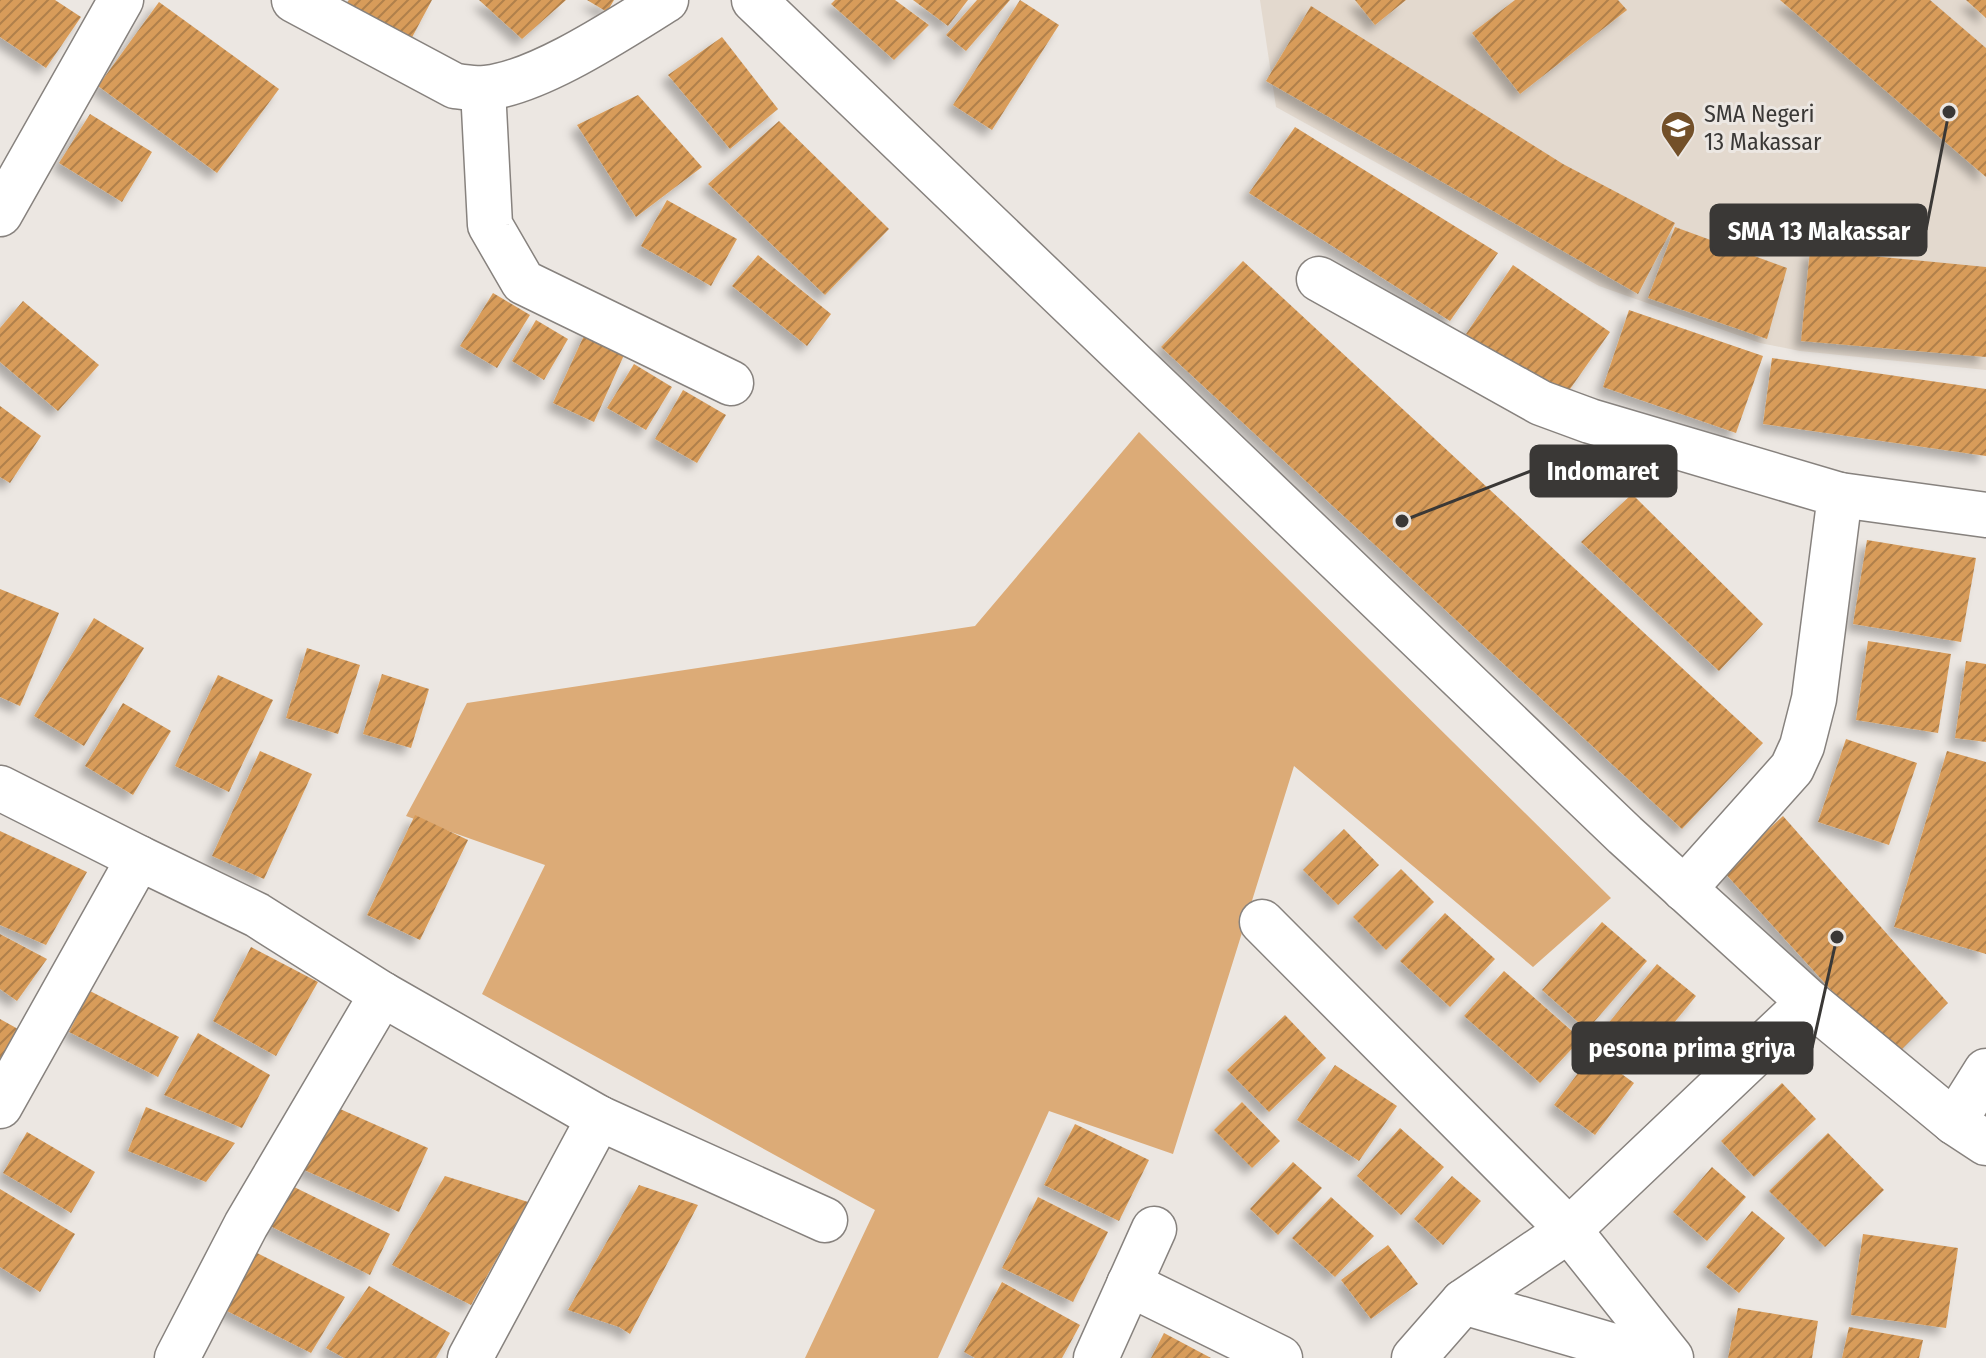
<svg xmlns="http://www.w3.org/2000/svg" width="1986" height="1358" font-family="'Fira Sans Condensed',sans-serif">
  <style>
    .built { fill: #e3d9ce }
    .grass { fill: #dcab77 }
    .building { fill: url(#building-hatch); filter: url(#shadow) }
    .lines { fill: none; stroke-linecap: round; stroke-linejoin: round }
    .minor-casing { stroke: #87827e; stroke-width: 47 }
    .minor { stroke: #fff; stroke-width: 44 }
    .labels { text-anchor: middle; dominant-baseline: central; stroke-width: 6; stroke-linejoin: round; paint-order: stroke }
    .poi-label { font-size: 24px; fill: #3a3836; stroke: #ece7e2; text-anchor: start }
    .leader { fill: none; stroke: #3a3836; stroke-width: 3 }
    .callout-dot { fill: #3a3836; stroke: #ece7e2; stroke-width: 3 }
    .callout { fill: #3a3836; stroke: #3a3836; stroke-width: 3 }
    .callout-label { font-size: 26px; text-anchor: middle; font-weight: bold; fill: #fff }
  </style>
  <defs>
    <pattern id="building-hatch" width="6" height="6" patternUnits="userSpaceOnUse" patternTransform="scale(2)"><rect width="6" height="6" fill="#d89c5a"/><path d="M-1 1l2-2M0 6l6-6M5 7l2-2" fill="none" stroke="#b0804b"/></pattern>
    <filter id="shadow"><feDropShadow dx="-7" dy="7" stdDeviation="4" flood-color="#0004"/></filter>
  </defs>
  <rect width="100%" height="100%" fill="#ece7e2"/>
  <!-- built -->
  <path class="built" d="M 1260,0 L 1986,0 L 1986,370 L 1800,351 L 1760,343 L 1599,286 L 1276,107 Z"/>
  <!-- grass -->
  <path class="grass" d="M 1139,432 L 1611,898 L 1533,967 L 1294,766 L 1173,1154 L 1049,1111 L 938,1358 L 805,1358 L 875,1210 L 482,994 L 545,865 L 406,816 L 467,703 L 975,626 Z"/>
  <!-- building -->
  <g class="building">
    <path d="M 0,0 L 55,0 L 81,17 L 46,68 L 0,37 Z"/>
    <path d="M 349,0 L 432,0 L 409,43 L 343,7 Z"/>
    <path d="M 479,0 L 566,0 L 522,39 Z"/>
    <path d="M 587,0 L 614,0 L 607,12 Z"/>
    <path d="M 835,0 L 895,0 L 929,25 L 894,60 L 831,4 Z"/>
    <path d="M 913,0 L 968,0 L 948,26 Z"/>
    <path d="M 977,0 L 1010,0 L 966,51 L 946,35 Z"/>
    <path d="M 1020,0 L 1059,25 L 992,130 L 953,105 Z"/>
    <path d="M 1355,0 L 1406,0 L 1375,25 Z"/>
    <path d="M 1515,0 L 1618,0 L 1627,10 L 1520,94 L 1472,33 Z"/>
    <path d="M 1780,0 L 1930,0 L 1986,48 L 1986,177 Z"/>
    <path d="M 1966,0 L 1986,0 L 1986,18 Z"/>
    <path d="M 159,2 L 279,89 L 217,173 L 98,86 Z"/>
    <path d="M 1311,6 L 1563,164 L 1675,223 L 1638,294 L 1266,81 Z"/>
    <path d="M 722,37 L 778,109 L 730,149 L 668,75 Z"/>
    <path d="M 638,95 L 702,167 L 636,217 L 577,125 Z"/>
    <path d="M 90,114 L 152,152 L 122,202 L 59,163 Z"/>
    <path d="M 779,121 L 889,229 L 825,295 L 708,184 Z"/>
    <path d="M 1295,127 L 1498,253 L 1450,321 L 1249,193 Z"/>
    <path d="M 667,200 L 737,239 L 711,286 L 641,246 Z"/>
    <path d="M 1675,227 L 1787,268 L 1767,339 L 1648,298 Z"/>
    <path d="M 1810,250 L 1986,267 L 1986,357 L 1801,341 Z"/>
    <path d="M 758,255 L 831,314 L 807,346 L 732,286 Z"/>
    <path d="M 1243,261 L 1763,743 L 1682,829 L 1161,347 Z"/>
    <path d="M 1513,265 L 1610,332 L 1563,399 L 1466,334 Z"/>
    <path d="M 493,293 L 530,315 L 497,368 L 460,346 Z"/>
    <path d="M 23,301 L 99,365 L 58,411 L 0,362 L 0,328 Z"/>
    <path d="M 1629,310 L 1763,356 L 1736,433 L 1603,387 Z"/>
    <path d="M 536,320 L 568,339 L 544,380 L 512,361 Z"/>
    <path d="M 588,327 L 628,346 L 594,422 L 553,403 Z"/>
    <path d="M 1772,358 L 1986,389 L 1986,456 L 1763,424 Z"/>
    <path d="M 634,364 L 672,387 L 646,430 L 607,408 Z"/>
    <path d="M 683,390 L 726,415 L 697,463 L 655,439 Z"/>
    <path d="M 0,406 L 41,436 L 10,483 L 0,477 Z"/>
    <path d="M 1632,494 L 1763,624 L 1719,671 L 1581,542 Z"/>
    <path d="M 1867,540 L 1976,558 L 1961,642 L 1853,624 Z"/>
    <path d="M 0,589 L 59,613 L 20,706 L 0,697 Z"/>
    <path d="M 94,618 L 144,648 L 84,746 L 34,716 Z"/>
    <path d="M 1868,641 L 1951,654 L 1938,733 L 1856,720 Z"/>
    <path d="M 307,648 L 360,665 L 338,734 L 286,718 Z"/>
    <path d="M 1966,661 L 1986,664 L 1986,742 L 1955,738 Z"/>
    <path d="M 382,674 L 429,689 L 411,748 L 363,734 Z"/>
    <path d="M 218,675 L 273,700 L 229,792 L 175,766 Z"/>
    <path d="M 123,703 L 171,731 L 133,795 L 85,766 Z"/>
    <path d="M 1846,739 L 1917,763 L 1889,845 L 1818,822 Z"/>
    <path d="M 260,751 L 312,774 L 264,879 L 212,856 Z"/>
    <path d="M 1947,751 L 1986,762 L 1986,954 L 1894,927 Z"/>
    <path d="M 415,815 L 468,840 L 420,940 L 367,915 Z"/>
    <path d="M 1783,816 L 1948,1003 L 1893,1058 L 1723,871 Z"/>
    <path d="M 1344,829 L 1379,865 L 1338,905 L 1303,870 Z"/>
    <path d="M 0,831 L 87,872 L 46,945 L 0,925 Z"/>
    <path d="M 1401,869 L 1434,902 L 1386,950 L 1353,917 Z"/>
    <path d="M 1445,913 L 1495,959 L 1450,1007 L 1400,961 Z"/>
    <path d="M 1602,922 L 1647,961 L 1587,1030 L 1542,990 Z"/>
    <path d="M 0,934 L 47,959 L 17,1001 L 0,989 Z"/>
    <path d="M 251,947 L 318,982 L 276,1056 L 213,1021 Z"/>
    <path d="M 1657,964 L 1696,996 L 1641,1063 L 1602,1031 Z"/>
    <path d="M 1504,971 L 1581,1039 L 1540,1083 L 1464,1016 Z"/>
    <path d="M 90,991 L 179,1037 L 158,1077 L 69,1032 Z"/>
    <path d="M 1285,1015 L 1326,1058 L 1269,1112 L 1227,1070 Z"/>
    <path d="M 0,1019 L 18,1029 L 0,1068 Z"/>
    <path d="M 198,1033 L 270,1075 L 242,1128 L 164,1095 Z"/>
    <path d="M 1593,1053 L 1634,1083 L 1595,1135 L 1554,1105 Z"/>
    <path d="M 1335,1065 L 1397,1106 L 1359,1161 L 1297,1120 Z"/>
    <path d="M 1782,1083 L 1816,1119 L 1754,1177 L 1721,1141 Z"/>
    <path d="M 1242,1102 L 1280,1141 L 1252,1168 L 1214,1130 Z"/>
    <path d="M 331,1105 L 428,1148 L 399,1212 L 302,1169 Z"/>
    <path d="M 146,1107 L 235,1143 L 206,1182 L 128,1151 Z"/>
    <path d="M 1075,1124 L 1149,1160 L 1119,1221 L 1044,1185 Z"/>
    <path d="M 1400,1128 L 1444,1167 L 1401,1215 L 1357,1176 Z"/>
    <path d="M 27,1132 L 95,1172 L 71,1213 L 3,1173 Z"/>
    <path d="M 1828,1133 L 1884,1190 L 1825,1247 L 1769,1191 Z"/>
    <path d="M 1293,1162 L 1322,1188 L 1278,1235 L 1250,1209 Z"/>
    <path d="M 1712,1167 L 1746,1197 L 1707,1241 L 1673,1212 Z"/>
    <path d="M 445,1176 L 528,1202 L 471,1305 L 392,1265 Z"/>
    <path d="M 1452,1176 L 1481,1201 L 1443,1245 L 1414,1219 Z"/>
    <path d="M 290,1185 L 390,1234 L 370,1275 L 270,1226 Z"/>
    <path d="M 639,1185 L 698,1205 L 630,1334 L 619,1327 L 568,1310 Z"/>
    <path d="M 0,1189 L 75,1234 L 40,1292 L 0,1267 Z"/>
    <path d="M 1038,1197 L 1108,1232 L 1073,1302 L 1002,1268 Z"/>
    <path d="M 1331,1197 L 1374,1236 L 1335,1277 L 1292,1238 Z"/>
    <path d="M 1752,1211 L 1785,1238 L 1739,1293 L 1706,1267 Z"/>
    <path d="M 1863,1234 L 1958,1248 L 1946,1328 L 1851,1315 Z"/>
    <path d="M 1388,1245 L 1418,1284 L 1371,1319 L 1341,1280 Z"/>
    <path d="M 255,1252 L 345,1297 L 311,1353 L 223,1309 Z"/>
    <path d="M 1002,1282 L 1080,1325 L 1062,1358 L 975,1358 L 964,1352 Z"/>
    <path d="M 369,1286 L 450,1333 L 436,1358 L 344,1358 L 326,1348 Z"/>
    <path d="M 1738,1308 L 1818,1321 L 1812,1358 L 1728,1358 Z"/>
    <path d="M 1849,1327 L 1923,1340 L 1919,1358 L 1842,1358 Z"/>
    <path d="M 1164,1333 L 1211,1358 L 1151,1358 Z"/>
  </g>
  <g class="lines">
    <!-- minor casing -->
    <g class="minor-casing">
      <g id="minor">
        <path d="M 294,0 L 455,86 C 465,87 476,89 486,88 C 540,82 619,29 666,0"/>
        <path d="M 754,0 L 1625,835 L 1809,1002 L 1954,1122 L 1986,1143"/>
        <path d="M 483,89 L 490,225 L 523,282 L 731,383"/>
        <path d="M 0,214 L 121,0"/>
        <path d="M 1319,279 L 1541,403 L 1590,421 L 1840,495 L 1814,699 L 1802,746 L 1792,768 L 1684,889"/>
        <path d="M 1840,495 L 1986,515"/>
        <path d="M 0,788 L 139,858"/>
        <path d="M 1262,922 L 1569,1230 L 1671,1358"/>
        <path d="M 0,1106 L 139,858 L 257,915 L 382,994 L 599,1118 L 825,1220"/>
        <path d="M 1954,1122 L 1986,1071"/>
        <path d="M 1129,1284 L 1280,1358"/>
        <path d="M 1463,1302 L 1655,1358"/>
        <path d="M 177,1358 L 246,1225 L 382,994"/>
        <path d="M 470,1358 L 599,1118"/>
        <path d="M 1096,1358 L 1154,1229"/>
        <path d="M 1414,1358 L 1463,1302 L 1569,1230 L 1809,1002"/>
      </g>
    </g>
    <!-- minor -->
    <use href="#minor" class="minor"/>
  </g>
  <!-- icons -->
  <defs>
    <g id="school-pin" transform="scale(1.8)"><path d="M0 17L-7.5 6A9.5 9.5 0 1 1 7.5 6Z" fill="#735029" stroke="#ece7e2"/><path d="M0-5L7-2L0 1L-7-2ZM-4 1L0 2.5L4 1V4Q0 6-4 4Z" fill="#fff"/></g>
  </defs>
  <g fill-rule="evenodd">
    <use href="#school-pin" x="1678" y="128"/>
  </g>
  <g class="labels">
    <!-- poi labels -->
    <g class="poi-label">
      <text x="1704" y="114">SMA Negeri<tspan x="1704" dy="28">13 Makassar</tspan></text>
    </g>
  </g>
  <!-- callouts -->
  <path class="leader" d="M1949 112L1926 230M1402 521L1531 471M1837 937L1812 1048"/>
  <g class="callout-dot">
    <circle cx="1949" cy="112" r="8"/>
    <circle cx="1402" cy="521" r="8"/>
    <circle cx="1837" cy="937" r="8"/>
  </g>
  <g class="callout">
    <rect x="1711" y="205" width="215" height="50" rx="8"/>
    <rect x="1531" y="446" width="145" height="50" rx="8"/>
    <rect x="1573" y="1023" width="239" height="50" rx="8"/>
  </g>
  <g class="callout-label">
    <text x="1819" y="240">SMA 13 Makassar</text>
    <text x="1603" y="480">Indomaret</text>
    <text x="1692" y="1057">pesona prima griya</text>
  </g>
</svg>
